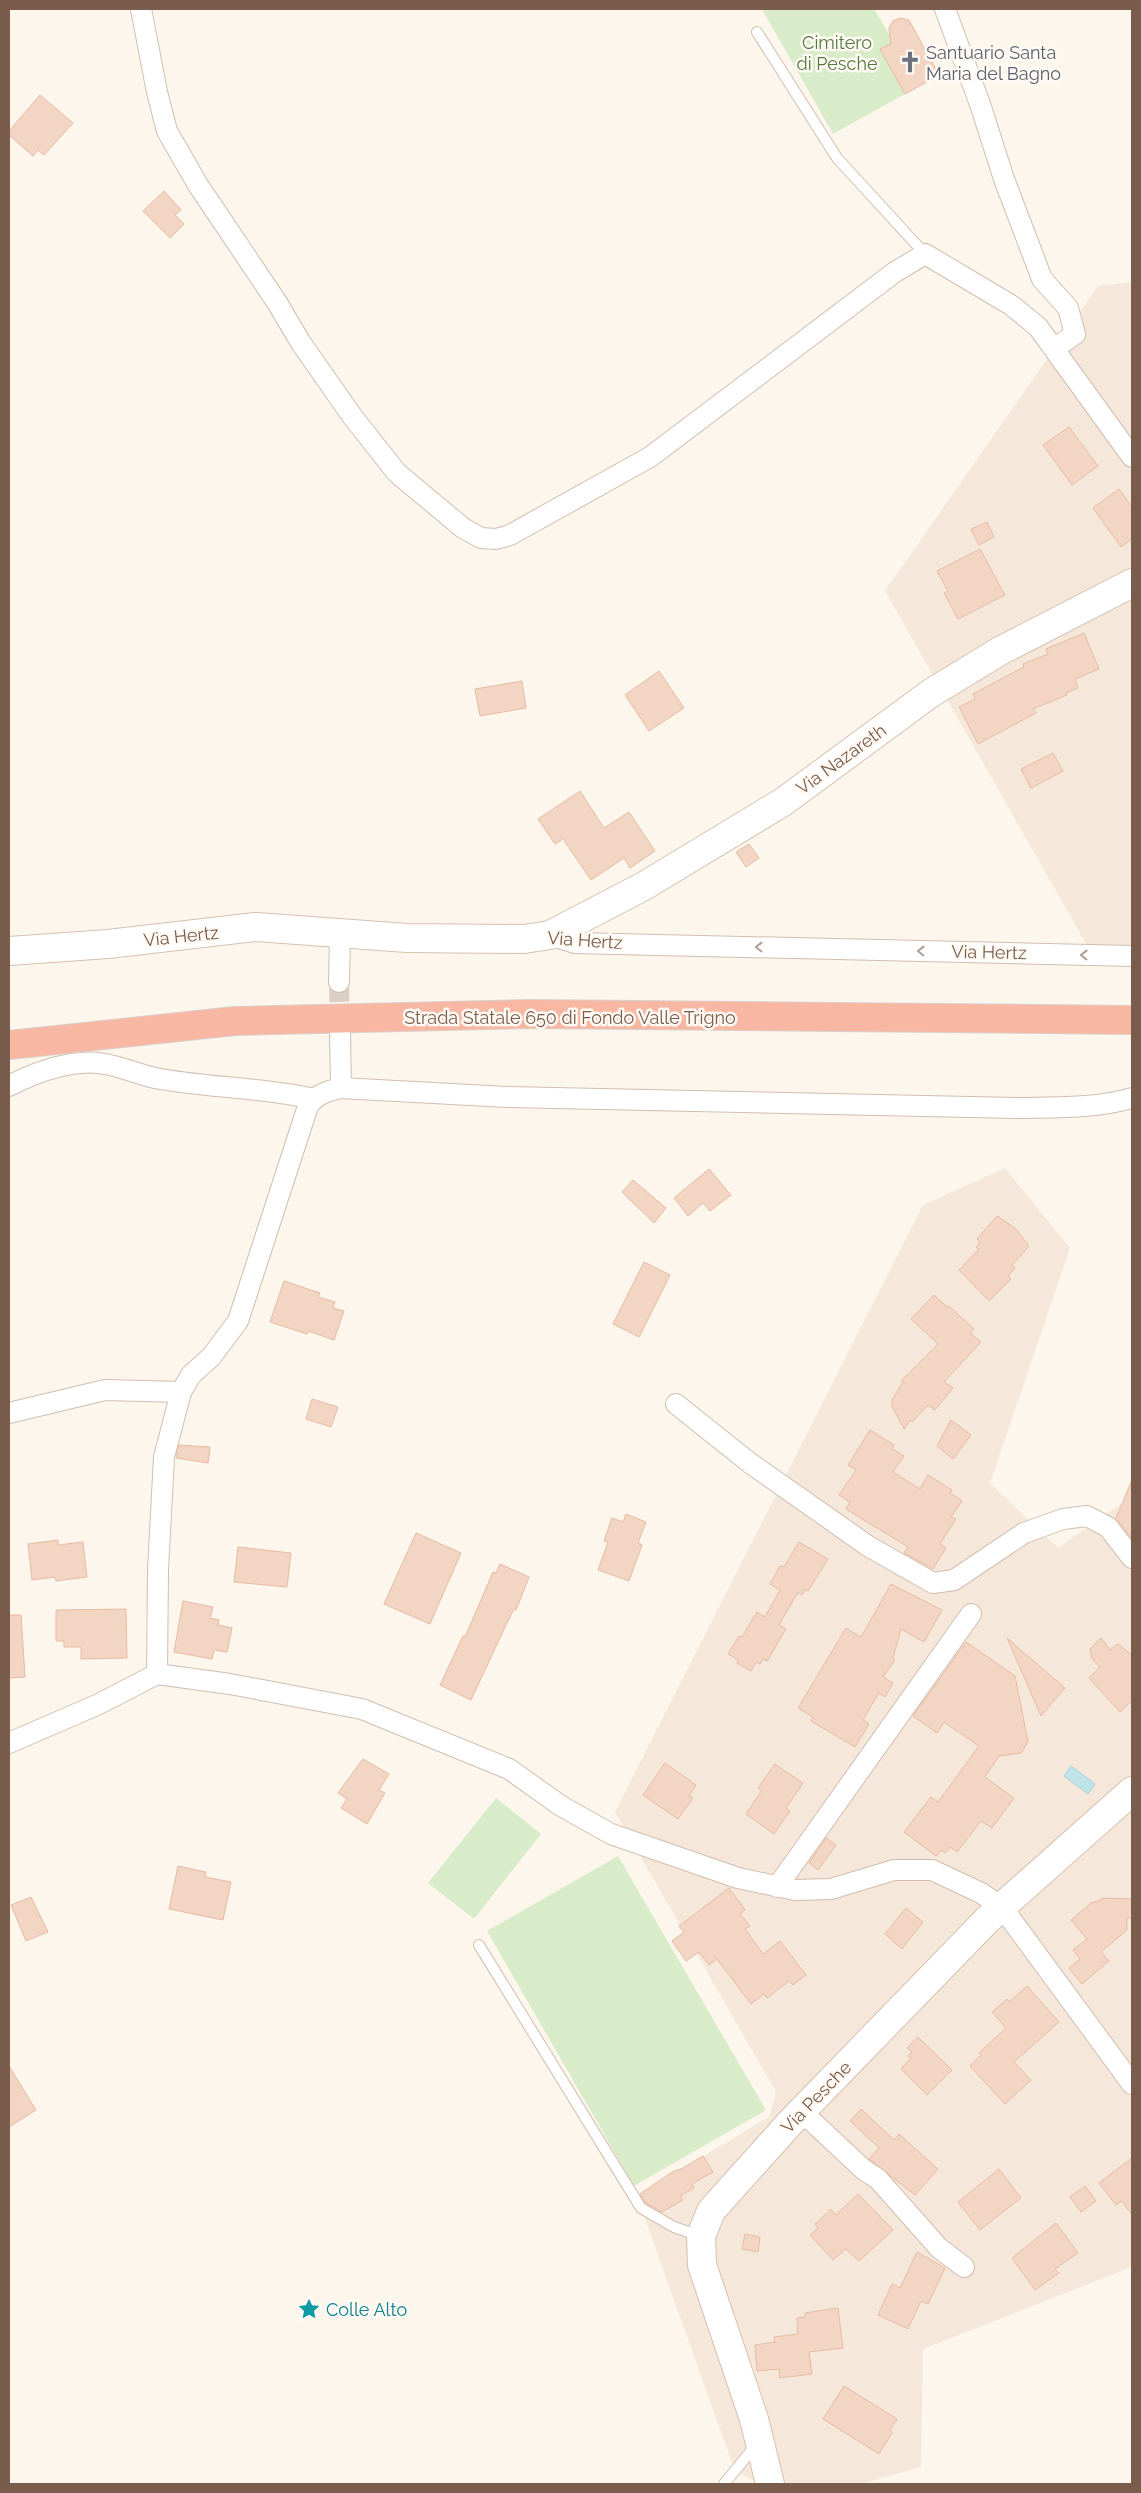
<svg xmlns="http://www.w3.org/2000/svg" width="1141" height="2493" font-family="Raleway,sans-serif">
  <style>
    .residential { fill: #f5e8da }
    .green { fill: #d8ecc9 }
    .water { fill: #bfe3e8; stroke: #a5d3da }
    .building { fill: #f3d5c3; stroke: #e6bba3 }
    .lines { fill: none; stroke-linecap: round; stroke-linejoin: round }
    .street-tunnel { stroke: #dcd0c4; stroke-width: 20; stroke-dasharray: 20 10; stroke-linecap: butt }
    .lane-casing { stroke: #d1beb0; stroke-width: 12 }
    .street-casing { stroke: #d1beb0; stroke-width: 22 }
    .secondary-casing { stroke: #d6c0b0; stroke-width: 30 }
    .highway-casing { stroke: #dad1cd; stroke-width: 30 }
    .lane { stroke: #fff; stroke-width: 10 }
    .street { stroke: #fff; stroke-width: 20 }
    .secondary { stroke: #fff; stroke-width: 28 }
    .highway { stroke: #f7b7a3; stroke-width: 28 }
    .oneway { stroke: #af9d94 }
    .labels { text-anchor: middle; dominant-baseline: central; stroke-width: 5; stroke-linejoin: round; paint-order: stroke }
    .park-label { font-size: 18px; fill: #537a41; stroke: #fffaf3 }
    .worship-label { font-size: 18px; fill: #5b616d; stroke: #fffaf3; text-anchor: start }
    .street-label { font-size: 18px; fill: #7a5c4d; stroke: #fffaf3 }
    .culture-label { font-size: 18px; fill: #0d838f; stroke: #fffaf3; text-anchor: start }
  </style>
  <rect width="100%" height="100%" fill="#fdf6ec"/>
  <!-- residential -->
  <g class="residential">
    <path d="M 1132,282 L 1132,946 L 1088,947 L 885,591 L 1098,286 Z"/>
    <path d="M 1005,1168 L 1070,1248 L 990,1483 L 1058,1548 L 1132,1496 L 1132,2267 L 923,2349 L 921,2467 L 861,2484 L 760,2484 L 735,2471 L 637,2196 L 769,2117 L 776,2092 L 615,1812 L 923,1205 Z"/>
  </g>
  <!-- green -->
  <g class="green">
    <path d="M 762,9 L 874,9 L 894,42 L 881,49 L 905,94 L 833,134 Z"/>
    <path d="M 496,1798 L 541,1834 L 474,1919 L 428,1883 Z"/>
    <path d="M 618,1856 L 766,2110 L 634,2186 L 487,1931 Z"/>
  </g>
  <!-- water -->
  <path class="water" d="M 1071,1766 L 1095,1784 L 1088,1794 L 1064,1776 Z"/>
  <!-- building -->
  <g class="building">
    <path d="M 900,18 L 909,20 L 939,75 L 905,94 L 880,49 L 891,44 L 889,28 L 893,21 Z"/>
    <path d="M 40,95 L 73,123 L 44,155 L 38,150 L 33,156 L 9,135 L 9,131 Z"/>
    <path d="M 164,191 L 181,210 L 175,215 L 184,224 L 170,238 L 143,211 Z"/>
    <path d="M 1069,427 L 1098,466 L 1072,485 L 1043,445 Z"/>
    <path d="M 1119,489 L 1132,507 L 1132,539 L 1121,547 L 1093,508 Z"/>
    <path d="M 987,522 L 994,537 L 979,545 L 971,529 Z"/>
    <path d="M 980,549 L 1005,595 L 958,619 L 944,593 L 948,591 L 937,571 Z"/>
    <path d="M 1084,633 L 1099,669 L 1075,679 L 1078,688 L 1066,693 L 1067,695 L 1033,709 L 1036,713 L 978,744 L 959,707 L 975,699 L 973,694 L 1024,667 L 1023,664 L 1048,654 L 1046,649 Z"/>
    <path d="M 659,671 L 684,708 L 649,731 L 625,695 Z"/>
    <path d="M 522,681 L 526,708 L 480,716 L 475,689 Z"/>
    <path d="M 1053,753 L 1063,771 L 1031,788 L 1021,769 Z"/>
    <path d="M 580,791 L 604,828 L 629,812 L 655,851 L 630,868 L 624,858 L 591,880 L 563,839 L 555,844 L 538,819 Z"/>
    <path d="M 749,844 L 759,858 L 746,867 L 736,852 Z"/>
    <path d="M 709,1169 L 731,1195 L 710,1211 L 703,1203 L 688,1216 L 674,1198 Z"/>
    <path d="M 633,1180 L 666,1208 L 654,1223 L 622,1192 Z"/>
    <path d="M 997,1216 L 1015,1228 L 1029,1246 L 1012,1265 L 1015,1268 L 1008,1276 L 1011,1279 L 989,1301 L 959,1270 L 979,1249 L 976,1247 L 980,1242 L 977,1239 Z"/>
    <path d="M 644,1262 L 670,1275 L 639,1337 L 613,1324 Z"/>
    <path d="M 284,1281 L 320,1293 L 318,1297 L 335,1302 L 333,1308 L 344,1311 L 334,1340 L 308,1331 L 307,1334 L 270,1322 Z"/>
    <path d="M 934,1295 L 947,1307 L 949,1306 L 974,1329 L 970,1333 L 981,1342 L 944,1382 L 953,1388 L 935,1410 L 928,1405 L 912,1422 L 910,1420 L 904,1429 L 892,1406 L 892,1400 L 903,1382 L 901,1381 L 938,1344 L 911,1319 Z"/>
    <path d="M 312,1399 L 338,1407 L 331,1427 L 306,1419 Z"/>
    <path d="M 951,1420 L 971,1435 L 953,1459 L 937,1446 Z"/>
    <path d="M 870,1430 L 894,1445 L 892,1449 L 904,1456 L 893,1472 L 920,1489 L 928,1475 L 952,1490 L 950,1493 L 962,1501 L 951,1517 L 956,1519 L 940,1544 L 946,1548 L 933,1569 L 904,1553 L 908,1547 L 846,1509 L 850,1502 L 839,1495 L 856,1470 L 848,1465 Z"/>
    <path d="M 179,1445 L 210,1447 L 208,1463 L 176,1458 Z"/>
    <path d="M 1132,1480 L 1132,1539 L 1116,1518 Z"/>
    <path d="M 626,1514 L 646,1522 L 638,1543 L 642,1545 L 629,1581 L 598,1570 L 608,1542 L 604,1541 L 612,1518 L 623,1522 Z"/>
    <path d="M 416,1533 L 461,1553 L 430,1624 L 384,1604 Z"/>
    <path d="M 58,1540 L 58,1545 L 83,1542 L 87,1577 L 56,1581 L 55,1577 L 32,1580 L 28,1544 Z"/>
    <path d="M 799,1542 L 828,1559 L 808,1591 L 805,1589 L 802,1595 L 798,1592 L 779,1625 L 786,1629 L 767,1661 L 763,1659 L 760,1664 L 756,1662 L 751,1671 L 737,1663 L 738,1660 L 728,1654 L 739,1636 L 742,1637 L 757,1612 L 765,1617 L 780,1590 L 770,1584 L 780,1566 L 784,1567 Z"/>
    <path d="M 238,1547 L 291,1553 L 287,1587 L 234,1582 Z"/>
    <path d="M 500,1564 L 529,1577 L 516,1610 L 514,1609 L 506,1625 L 471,1700 L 440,1685 L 463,1636 L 465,1637 L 493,1572 L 496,1573 Z"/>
    <path d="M 891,1584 L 942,1610 L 924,1642 L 901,1629 L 893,1658 L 895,1660 L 883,1677 L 893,1683 L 885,1697 L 879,1693 L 863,1720 L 869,1724 L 855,1747 L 811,1721 L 813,1717 L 798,1708 L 846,1628 L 861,1637 Z"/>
    <path d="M 183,1601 L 213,1607 L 210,1618 L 219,1620 L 218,1625 L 232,1628 L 227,1652 L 214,1650 L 212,1659 L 174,1652 Z"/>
    <path d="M 126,1609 L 127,1658 L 81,1659 L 81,1647 L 64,1647 L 64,1641 L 56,1641 L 56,1610 Z"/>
    <path d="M 9,1615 L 21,1615 L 25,1677 L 9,1678 Z"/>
    <path d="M 1007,1638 L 1065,1688 L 1041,1716 Z"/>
    <path d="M 1101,1638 L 1110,1650 L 1118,1644 L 1132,1655 L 1132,1701 L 1120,1712 L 1089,1678 L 1100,1667 L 1092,1659 L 1090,1649 Z"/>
    <path d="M 966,1642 L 1015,1676 L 1028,1742 L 1021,1753 L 999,1756 L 985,1777 L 1014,1798 L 992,1828 L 981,1821 L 957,1852 L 950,1847 L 945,1853 L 941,1850 L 936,1856 L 904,1832 L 931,1797 L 938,1802 L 979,1746 L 944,1722 L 937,1733 L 913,1716 Z"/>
    <path d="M 363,1759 L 389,1774 L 379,1790 L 385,1793 L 367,1824 L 341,1808 L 347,1799 L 338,1793 Z"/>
    <path d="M 665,1763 L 696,1785 L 689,1796 L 693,1798 L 678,1819 L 643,1795 Z"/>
    <path d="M 775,1764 L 803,1783 L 786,1808 L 790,1811 L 774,1834 L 746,1814 L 762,1790 L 758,1788 Z"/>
    <path d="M 826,1838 L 836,1845 L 818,1870 L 809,1863 Z"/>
    <path d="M 178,1866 L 206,1872 L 205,1877 L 231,1882 L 223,1920 L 169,1909 Z"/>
    <path d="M 729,1888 L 745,1910 L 740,1914 L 750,1926 L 745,1929 L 763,1954 L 780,1941 L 806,1975 L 793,1985 L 789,1981 L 767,1998 L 764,1994 L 751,2004 L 717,1959 L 709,1965 L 699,1952 L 686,1961 L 672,1941 L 684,1932 L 679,1926 Z"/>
    <path d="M 31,1897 L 48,1932 L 26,1941 L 11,1905 Z"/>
    <path d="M 1102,1898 L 1132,1899 L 1132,1918 L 1127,1918 L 1127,1930 L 1101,1952 L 1109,1961 L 1082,1984 L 1069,1968 L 1080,1959 L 1073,1950 L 1087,1939 L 1071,1920 L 1091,1903 L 1101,1900 Z"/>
    <path d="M 906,1908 L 923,1922 L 902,1949 L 885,1934 Z"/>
    <path d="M 1027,1986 L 1059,2022 L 1014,2062 L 1031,2080 L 1005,2104 L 970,2066 L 981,2055 L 979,2053 L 1006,2028 L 992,2012 L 1007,1999 L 1009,2002 Z"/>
    <path d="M 918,2037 L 952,2070 L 927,2095 L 901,2069 L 911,2058 L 908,2056 L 912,2052 L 907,2048 Z"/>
    <path d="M 9,2066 L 36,2110 L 9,2127 Z"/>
    <path d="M 861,2109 L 894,2140 L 899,2134 L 938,2169 L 915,2195 L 869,2159 L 879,2148 L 850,2121 Z"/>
    <path d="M 703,2156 L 713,2172 L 692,2184 L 694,2188 L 680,2196 L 683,2200 L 662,2212 L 646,2203 L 640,2194 L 672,2172 L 683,2168 Z"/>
    <path d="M 1132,2158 L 1132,2214 L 1121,2201 L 1116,2205 L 1099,2183 Z"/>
    <path d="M 999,2169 L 1021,2198 L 980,2230 L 958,2202 Z"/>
    <path d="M 1085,2186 L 1096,2201 L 1081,2212 L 1070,2197 Z"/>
    <path d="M 858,2194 L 893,2230 L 859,2261 L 846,2249 L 833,2260 L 810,2235 L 818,2228 L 815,2224 L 831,2209 L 836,2215 Z"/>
    <path d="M 1056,2223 L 1078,2253 L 1055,2269 L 1059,2273 L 1035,2290 L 1012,2258 Z"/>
    <path d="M 745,2234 L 760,2237 L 758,2252 L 742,2249 Z"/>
    <path d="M 917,2252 L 945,2268 L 928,2304 L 921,2301 L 908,2329 L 878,2315 L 892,2284 L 900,2288 Z"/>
    <path d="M 838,2308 L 843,2348 L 809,2352 L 812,2374 L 780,2378 L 779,2369 L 757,2371 L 755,2345 L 775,2342 L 774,2337 L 798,2334 L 797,2318 L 805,2317 L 805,2313 Z"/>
    <path d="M 844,2386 L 897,2419 L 890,2430 L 892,2433 L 879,2454 L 823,2419 Z"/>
  </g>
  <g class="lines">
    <!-- street-tunnel -->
    <path class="street-tunnel" d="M 339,982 L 340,1032"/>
    <!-- lane casing -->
    <g class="lane-casing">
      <g id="lane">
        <path d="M 757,32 L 837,158 L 925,254"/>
        <path d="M 479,1945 L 641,2208 L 674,2227 L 700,2236"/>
        <path d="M 724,2484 L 756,2445"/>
      </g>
    </g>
    <!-- street casing -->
    <g class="street-casing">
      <g id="street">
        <path d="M 141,9 L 157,92 L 167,131 L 198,185 L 276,301 L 301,343 L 352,416 L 397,473 L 463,528 L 481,538 L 496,539 L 510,535 L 650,457 L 895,272 L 925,254 L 1011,305 L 1038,327 L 1132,457"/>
        <path d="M 945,9 L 981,107 L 1004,179 L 1042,279 L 1068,308 L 1075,334 L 1055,348"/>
        <path d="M 550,935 L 575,943 L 1132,956"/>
        <path d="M 339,982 L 340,935"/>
        <path d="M 340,1032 L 341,1088 C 327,1091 317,1094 308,1106 L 238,1321 L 211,1357 L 191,1375 L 181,1392 L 164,1457 L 158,1570 L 157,1674 L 230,1684 L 362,1709 L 509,1769 L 561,1806 L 611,1834 L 738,1878 L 795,1890 L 831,1889 L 894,1870 L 932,1870 L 981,1893 L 1002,1907 L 1132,2084"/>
        <path d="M 9,1086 C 32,1074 55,1065 81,1063 C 107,1060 130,1072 155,1078 C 207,1088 262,1087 314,1099"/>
        <path d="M 341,1088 L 507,1097 L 1016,1108 C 1056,1107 1094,1109 1132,1098"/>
        <path d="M 676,1404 L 750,1463 L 868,1546 L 933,1583 L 954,1580 L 1024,1533 L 1063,1519 L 1087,1516 L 1108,1527 L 1132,1558"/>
        <path d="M 9,1413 L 105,1390 L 181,1392"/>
        <path d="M 9,1743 L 99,1704 L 157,1674"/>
        <path d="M 777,1887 L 971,1614"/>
        <path d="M 801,2111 L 864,2170 L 878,2179 L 939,2248 L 964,2267"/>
      </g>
    </g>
    <!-- secondary casing -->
    <g class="secondary-casing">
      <g id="secondary">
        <path d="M 9,951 L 108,944 L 256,927 L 407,938 L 524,939 L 550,935 L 644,886 L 783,802 L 931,693 L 1000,651 L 1132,583"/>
        <path d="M 770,2484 L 754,2419 L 702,2265 L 701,2236 L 711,2211 L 789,2124 L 987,1920 L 1132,1791"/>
      </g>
    </g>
    <!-- highway casing -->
    <g class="highway-casing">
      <path id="highway" d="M 9,1045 L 235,1021 L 528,1014 L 1132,1020"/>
    </g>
    <!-- lane -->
    <use href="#lane" class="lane"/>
    <!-- street -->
    <use href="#street" class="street"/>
    <!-- secondary -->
    <use href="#secondary" class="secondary"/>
    <!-- highway -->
    <use href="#highway" class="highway"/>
  </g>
  <!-- one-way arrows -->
  <defs><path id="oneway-chevron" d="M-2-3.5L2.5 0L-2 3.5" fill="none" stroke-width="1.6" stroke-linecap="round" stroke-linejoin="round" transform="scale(1.25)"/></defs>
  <g class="oneway">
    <use href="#oneway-chevron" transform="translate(759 947) rotate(-179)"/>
    <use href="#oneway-chevron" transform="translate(921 951) rotate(-179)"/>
    <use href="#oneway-chevron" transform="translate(1084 955) rotate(-179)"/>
  </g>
  <!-- icons -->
  <defs>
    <g id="church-bare" transform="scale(1.725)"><path d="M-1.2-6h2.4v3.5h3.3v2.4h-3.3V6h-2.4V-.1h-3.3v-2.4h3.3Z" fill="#6b7280" stroke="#fffaf3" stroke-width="2.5" paint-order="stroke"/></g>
    <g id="sight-bare" transform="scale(1.725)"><path d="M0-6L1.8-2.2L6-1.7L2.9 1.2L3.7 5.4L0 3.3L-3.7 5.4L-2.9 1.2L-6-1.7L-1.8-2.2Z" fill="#0f9aa8" stroke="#fffaf3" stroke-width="2.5" paint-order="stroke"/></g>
  </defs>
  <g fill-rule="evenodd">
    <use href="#church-bare" x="910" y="62"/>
    <use href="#sight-bare" x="309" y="2309"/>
  </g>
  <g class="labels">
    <!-- park labels -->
    <g class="park-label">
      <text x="837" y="42">Cimitero<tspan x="837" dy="21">di Pesche</tspan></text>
    </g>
    <!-- worship labels -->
    <g class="worship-label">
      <text x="926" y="52">Santuario Santa<tspan x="926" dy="21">Maria del Bagno</tspan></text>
    </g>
    <!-- street labels -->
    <g class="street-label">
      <text transform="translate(841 759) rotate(-36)">Via Nazareth</text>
      <text transform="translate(181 936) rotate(-6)">Via Hertz</text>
      <text transform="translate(585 940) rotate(4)">Via Hertz</text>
      <text transform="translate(989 952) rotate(1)">Via Hertz</text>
      <text x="570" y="1017">Strada Statale 650 di Fondo Valle Trigno</text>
      <text transform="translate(816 2097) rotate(-46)">Via Pesche</text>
    </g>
    <!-- culture labels -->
    <g class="culture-label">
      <text x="326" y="2309">Colle Alto</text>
    </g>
  </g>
  <!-- border -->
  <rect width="1141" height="2493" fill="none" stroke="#7a5c4d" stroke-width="20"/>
</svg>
